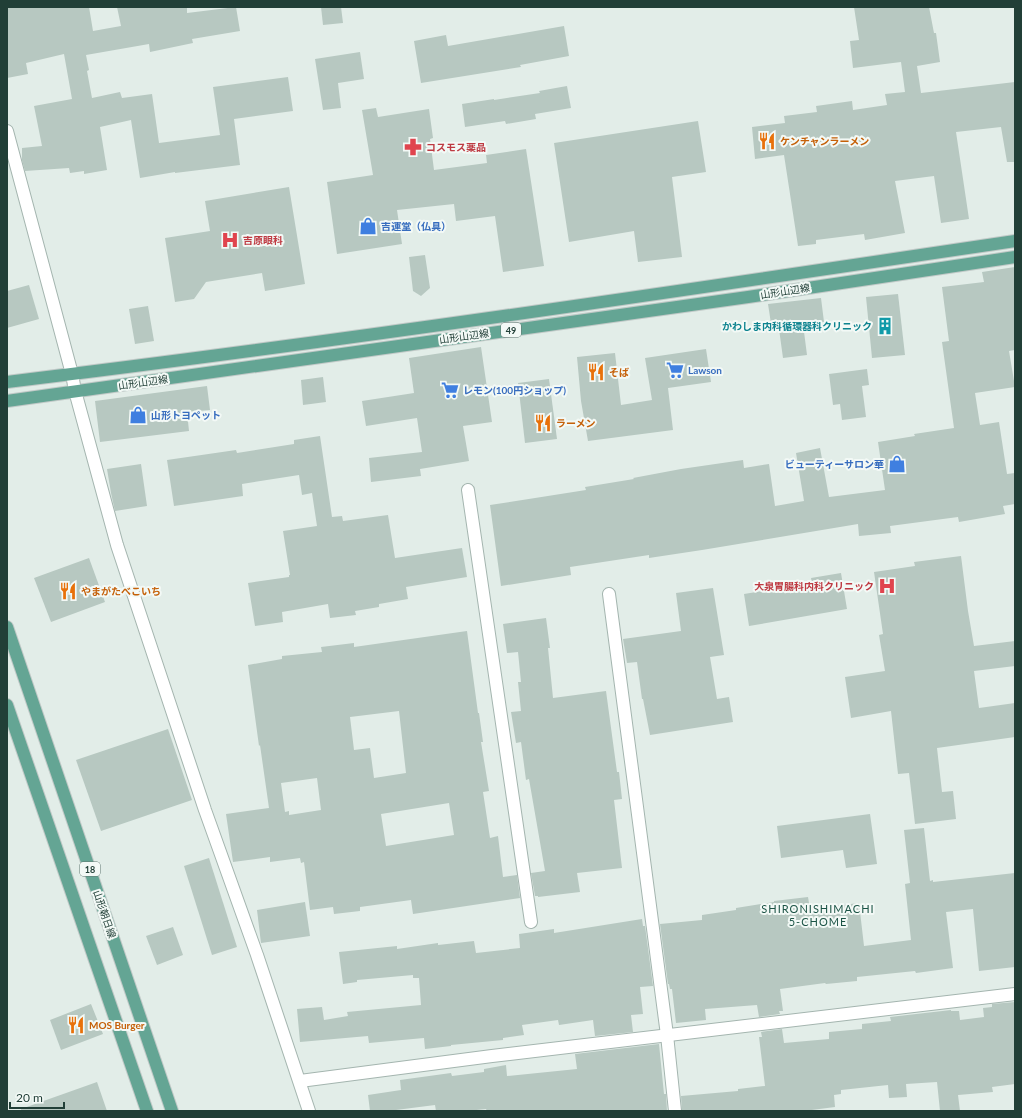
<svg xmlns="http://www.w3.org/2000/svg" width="1022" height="1118" font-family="Lato,'Noto Sans JP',sans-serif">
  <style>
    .building { fill: #b7c8c1; fill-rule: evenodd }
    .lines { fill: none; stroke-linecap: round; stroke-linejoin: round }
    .minor-casing { stroke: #a4b5af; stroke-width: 14 }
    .primary-casing { stroke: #c1c9c7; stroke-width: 14 }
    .minor { stroke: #fff; stroke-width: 12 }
    .primary { stroke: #64a594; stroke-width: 12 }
    .labels { text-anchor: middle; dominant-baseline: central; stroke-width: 4; stroke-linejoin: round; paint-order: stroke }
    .shield { fill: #f3f9f6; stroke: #607770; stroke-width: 1 }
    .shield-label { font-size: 9px; font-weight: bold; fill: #213f37 }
    .food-label { font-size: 10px; font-weight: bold; fill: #c56008; stroke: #f3f9f6; text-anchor: start }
    .health-label { font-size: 10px; font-weight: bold; fill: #be3a42; stroke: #f3f9f6; text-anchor: start }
    .shop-label { font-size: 10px; font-weight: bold; fill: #366cbe; stroke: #f3f9f6; text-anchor: start }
    .street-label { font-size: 10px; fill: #213f37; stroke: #f3f9f6 }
    .culture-label { font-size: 10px; font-weight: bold; fill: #0d838f; stroke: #f3f9f6; text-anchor: end }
    .neighbourhood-label { font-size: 11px; letter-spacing: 1px; fill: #1b5345; stroke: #f3f9f6 }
  </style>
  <rect width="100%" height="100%" fill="#e2ede8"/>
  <!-- building -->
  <g class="building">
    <path d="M 7,7 L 89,7 L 93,31 L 121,26 L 117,7 L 187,7 L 187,13 L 236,7 L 240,31 L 192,39 L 193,43 L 150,52 L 149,44 L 86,55 L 89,70 L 87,71 L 92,98 L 120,92 L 122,98 L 152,94 L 159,143 L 220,135 L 213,87 L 288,77 L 293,111 L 234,119 L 240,165 L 175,173 L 175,172 L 140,178 L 131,120 L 100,127 L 107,170 L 84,174 L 84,171 L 70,173 L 69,168 L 25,171 L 22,160 L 22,148 L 42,146 L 34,106 L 72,99 L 64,54 L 26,63 L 28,74 L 7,78 Z"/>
    <path d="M 321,7 L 341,7 L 343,23 L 323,25 Z"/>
    <path d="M 854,7 L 929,7 L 934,33 L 936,33 L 940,62 L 917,66 L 921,93 L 1015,82 L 1015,162 L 1007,162 L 1001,127 L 956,132 L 969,219 L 941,223 L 934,176 L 895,181 L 905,233 L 865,240 L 864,234 L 816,240 L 816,244 L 798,246 L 784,155 L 755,159 L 752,127 L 785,123 L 784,116 L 817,112 L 816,106 L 852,101 L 853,110 L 887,105 L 885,94 L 905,92 L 901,62 L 853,68 L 850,41 L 859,40 Z"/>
    <path d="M 564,26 L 569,56 L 520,65 L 521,67 L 421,83 L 414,41 L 446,35 L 448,46 Z"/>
    <path d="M 360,52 L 364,79 L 338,83 L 341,108 L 323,110 L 315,59 Z"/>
    <path d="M 567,86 L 571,108 L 535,114 L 536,119 L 506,124 L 505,121 L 465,127 L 462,104 L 494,99 L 494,100 L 540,93 L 539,91 Z"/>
    <path d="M 376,108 L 378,117 L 429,109 L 433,138 L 430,139 L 434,170 L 487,163 L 486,155 L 526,149 L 544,266 L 503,272 L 495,216 L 456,221 L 454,204 L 397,210 L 402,244 L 337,254 L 327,182 L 373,175 L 362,110 Z"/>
    <path d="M 698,121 L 706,172 L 672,177 L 682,257 L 638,262 L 634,231 L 569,242 L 554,143 Z"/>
    <path d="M 289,187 L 305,284 L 265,291 L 262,273 L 206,282 L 194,299 L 175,302 L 165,238 L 210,231 L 205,201 Z"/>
    <path d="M 425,255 L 430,288 L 421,296 L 413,291 L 409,257 Z"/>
    <path d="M 1015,267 L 1015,350 L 1009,351 L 1015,387 L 975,393 L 980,425 L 999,422 L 1007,474 L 1015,473 L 1015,504 L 1003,506 L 1005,514 L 959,522 L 958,517 L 890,526 L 891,533 L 859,536 L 858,524 L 702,550 L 649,558 L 649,555 L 570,567 L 571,575 L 501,586 L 490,505 L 586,490 L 585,487 L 634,479 L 633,478 L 681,469 L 743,460 L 744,468 L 769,464 L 775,506 L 804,501 L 796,453 L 820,448 L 829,497 L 885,490 L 878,442 L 915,436 L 914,434 L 954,428 L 942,342 L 949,341 L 942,287 L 984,282 L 982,272 Z"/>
    <path d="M 29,285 L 39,319 L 7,328 L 7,291 Z"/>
    <path d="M 898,294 L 905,355 L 872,358 L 866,297 Z"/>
    <path d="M 821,298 L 824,322 L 803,324 L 807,355 L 783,358 L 779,329 L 772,330 L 768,304 Z"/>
    <path d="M 148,306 L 154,341 L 135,344 L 129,309 Z"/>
    <path d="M 481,347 L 492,422 L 463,426 L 469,461 L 420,469 L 421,476 L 371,482 L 369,458 L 422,452 L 417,418 L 366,426 L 362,401 L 414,393 L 409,358 Z"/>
    <path d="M 706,349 L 711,382 L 668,388 L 673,430 L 588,441 L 581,401 L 577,357 L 615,353 L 621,405 L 652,400 L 645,358 Z"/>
    <path d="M 867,369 L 869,385 L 862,386 L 866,417 L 842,420 L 840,404 L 833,405 L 829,374 Z"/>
    <path d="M 323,377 L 326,402 L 303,405 L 301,380 Z"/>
    <path d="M 549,379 L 557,439 L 525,443 L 518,383 Z"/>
    <path d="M 207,386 L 210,410 L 187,412 L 189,431 L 100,442 L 95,401 Z"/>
    <path d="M 320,436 L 332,517 L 342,516 L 343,521 L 388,515 L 395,558 L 462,548 L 467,577 L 406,587 L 408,599 L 379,604 L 379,607 L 355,611 L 356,615 L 330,618 L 328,604 L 282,612 L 283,622 L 255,626 L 248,583 L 289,577 L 289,575 L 290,575 L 283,531 L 317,526 L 312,493 L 302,495 L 299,475 L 242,484 L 243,496 L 174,506 L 167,460 L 236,450 L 237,453 L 294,444 L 294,440 Z"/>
    <path d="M 141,464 L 147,506 L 115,511 L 111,493 L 107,469 Z"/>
    <path d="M 961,556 L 968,611 L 974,646 L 1015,641 L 1015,666 L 974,671 L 979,708 L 1015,703 L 1015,737 L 937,748 L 942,792 L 953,791 L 956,819 L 915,824 L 909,773 L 898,774 L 891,711 L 851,718 L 845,677 L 885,671 L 879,635 L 883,634 L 874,572 L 915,566 L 914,562 Z"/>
    <path d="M 89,558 L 105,602 L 51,622 L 34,578 Z"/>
    <path d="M 841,573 L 847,609 L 749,626 L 744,594 L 812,583 L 811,578 Z"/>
    <path d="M 713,588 L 724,655 L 710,657 L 717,699 L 729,697 L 733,722 L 650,735 L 643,699 L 642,699 L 637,662 L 627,663 L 623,639 L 681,631 L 676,593 Z"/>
    <path d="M 546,618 L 550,648 L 548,648 L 553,698 L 606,691 L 617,772 L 619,772 L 622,799 L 614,800 L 622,868 L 577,873 L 580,892 L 538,897 L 538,896 L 535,896 L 531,873 L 545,871 L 529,779 L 526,780 L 521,742 L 516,743 L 511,712 L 521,711 L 518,682 L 521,682 L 518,652 L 507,653 L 503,624 Z"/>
    <path d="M 467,631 L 478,713 L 479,713 L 483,742 L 481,742 L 489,791 L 483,792 L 490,838 L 498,836 L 503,877 L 517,875 L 520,898 L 413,914 L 411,900 L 360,907 L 360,911 L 334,914 L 333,907 L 310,910 L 304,862 L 301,863 L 300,858 L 270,862 L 270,857 L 233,862 L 226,814 L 269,808 L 260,745 L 259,746 L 248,665 L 282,659 L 282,656 L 322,652 L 321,647 L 354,643 L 354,647 ZM 399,711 L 406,773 L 374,778 L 370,748 L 354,750 L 350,717 ZM 317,778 L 321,810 L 289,815 L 289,811 L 285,812 L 281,783 ZM 449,803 L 454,835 L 386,846 L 381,814 Z"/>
    <path d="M 168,729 L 192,800 L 101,831 L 76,760 Z"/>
    <path d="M 870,814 L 877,864 L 846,868 L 843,850 L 781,858 L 777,826 Z"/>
    <path d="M 924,828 L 930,881 L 933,880 L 933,882 L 1015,873 L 1015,967 L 979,971 L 973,909 L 946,912 L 953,968 L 916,973 L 915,971 L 857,977 L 857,981 L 826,984 L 825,983 L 780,989 L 783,1011 L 779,1011 L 780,1014 L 759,1017 L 757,1005 L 705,1009 L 706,1020 L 676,1023 L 672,989 L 670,989 L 669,984 L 668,984 L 660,924 L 702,920 L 702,915 L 736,910 L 736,908 L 774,902 L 774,901 L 808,897 L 810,909 L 859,903 L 864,946 L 911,940 L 905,884 L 910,883 L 904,830 Z"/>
    <path d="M 209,858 L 237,947 L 212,955 L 184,866 Z"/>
    <path d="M 305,902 L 310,936 L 261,943 L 257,910 Z"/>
    <path d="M 642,919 L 643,926 L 645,926 L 653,986 L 640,987 L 643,1014 L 631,1015 L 633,1032 L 595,1036 L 593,1020 L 559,1025 L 558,1020 L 522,1025 L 524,1035 L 503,1038 L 503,1040 L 451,1045 L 451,1046 L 425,1049 L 424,1038 L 369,1043 L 368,1036 L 300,1042 L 297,1009 L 322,1007 L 324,1020 L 348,1016 L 347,1012 L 421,1005 L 419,978 L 413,978 L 413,975 L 357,980 L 357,982 L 343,984 L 339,952 L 397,946 L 397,949 L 438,943 L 438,945 L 474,941 L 476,953 L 520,948 L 519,934 L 554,929 L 554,933 Z"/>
    <path d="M 173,927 L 183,955 L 157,965 L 146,936 Z"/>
    <path d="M 1015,1002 L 1015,1084 L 992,1087 L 993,1092 L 958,1095 L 960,1111 L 940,1111 L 937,1082 L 906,1084 L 907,1097 L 889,1098 L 888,1085 L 841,1090 L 841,1094 L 834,1095 L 835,1107 L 804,1111 L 682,1111 L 681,1096 L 738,1091 L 738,1089 L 765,1086 L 759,1037 L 762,1037 L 761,1032 L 782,1029 L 784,1043 L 829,1039 L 829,1032 L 862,1029 L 862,1024 L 891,1021 L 890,1017 L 951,1010 L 951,1011 L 959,1011 L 960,1020 L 984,1017 L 983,1008 L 992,1007 L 992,1004 Z"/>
    <path d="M 91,1004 L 103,1034 L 61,1050 L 50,1020 Z"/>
    <path d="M 659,1044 L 664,1094 L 666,1094 L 667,1111 L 487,1111 L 486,1109 L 467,1111 L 436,1111 L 435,1105 L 396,1110 L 396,1111 L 370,1111 L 368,1095 L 401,1090 L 400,1080 L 451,1073 L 452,1076 L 484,1072 L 484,1069 L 506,1065 L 507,1076 L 577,1069 L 575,1054 Z"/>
    <path d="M 97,1082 L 107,1111 L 21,1111 L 21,1109 Z"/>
  </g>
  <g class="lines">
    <!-- minor casing -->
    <g class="minor-casing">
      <g id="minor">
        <path d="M 7,131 L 72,374 L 75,391 L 117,545 L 205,810 L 257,955 L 309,1111"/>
        <path d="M 468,490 L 531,922"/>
        <path d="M 609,594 L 667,1035 L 675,1111"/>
        <path d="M 300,1081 L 492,1056 L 1015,994"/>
      </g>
    </g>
    <!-- primary casing -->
    <g class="primary-casing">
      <g id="primary">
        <path d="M 7,382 C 344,341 680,291 1015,241"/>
        <path d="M 7,401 L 748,297 L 1015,257"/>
        <path d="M 7,627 L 172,1111"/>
        <path d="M 7,705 L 147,1111"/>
      </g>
    </g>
    <!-- minor -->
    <use href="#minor" class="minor"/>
    <!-- primary -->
    <use href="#primary" class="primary"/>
  </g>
  <!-- icons -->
  <defs>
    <g id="restaurant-bare" transform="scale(1.38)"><path d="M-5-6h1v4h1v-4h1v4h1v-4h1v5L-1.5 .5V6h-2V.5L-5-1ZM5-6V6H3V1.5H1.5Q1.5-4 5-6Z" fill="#e8710a" stroke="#f3f9f6" stroke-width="2.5" paint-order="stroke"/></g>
    <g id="pharmacy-bare" transform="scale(1.38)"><path d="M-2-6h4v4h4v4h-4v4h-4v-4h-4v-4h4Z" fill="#e0444e" stroke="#f3f9f6" stroke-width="2.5" paint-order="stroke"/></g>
    <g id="shop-bare" transform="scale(1.38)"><path d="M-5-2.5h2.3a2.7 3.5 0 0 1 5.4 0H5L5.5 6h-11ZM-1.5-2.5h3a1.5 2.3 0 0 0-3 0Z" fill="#3f7fe0" stroke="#f3f9f6" stroke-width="2.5" paint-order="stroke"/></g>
    <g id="hospital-bare" transform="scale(1.38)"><path d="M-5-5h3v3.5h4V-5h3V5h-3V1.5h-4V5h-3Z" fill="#e0444e" stroke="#f3f9f6" stroke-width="2.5" paint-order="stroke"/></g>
    <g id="building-bare" transform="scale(1.38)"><path d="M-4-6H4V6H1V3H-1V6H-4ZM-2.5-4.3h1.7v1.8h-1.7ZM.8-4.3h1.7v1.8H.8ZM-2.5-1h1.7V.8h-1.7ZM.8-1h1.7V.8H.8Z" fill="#0f9aa8" stroke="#f3f9f6" stroke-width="2.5" paint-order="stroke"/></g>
    <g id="supermarket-bare" transform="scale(1.38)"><path d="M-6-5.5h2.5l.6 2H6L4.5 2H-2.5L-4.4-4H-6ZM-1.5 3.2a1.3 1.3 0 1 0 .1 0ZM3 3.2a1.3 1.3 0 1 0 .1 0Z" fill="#3f7fe0" stroke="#f3f9f6" stroke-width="2.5" paint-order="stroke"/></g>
  </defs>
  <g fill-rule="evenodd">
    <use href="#restaurant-bare" x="767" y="141"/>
    <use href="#pharmacy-bare" x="413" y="147"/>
    <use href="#shop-bare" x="368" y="226"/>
    <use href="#hospital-bare" x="230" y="240"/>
    <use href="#building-bare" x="885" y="326"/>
    <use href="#supermarket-bare" x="675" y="370"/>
    <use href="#restaurant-bare" x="596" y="372"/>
    <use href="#supermarket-bare" x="450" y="390"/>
    <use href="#shop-bare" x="138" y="415"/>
    <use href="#restaurant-bare" x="543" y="423"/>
    <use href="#shop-bare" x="897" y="464"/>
    <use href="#hospital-bare" x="887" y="586"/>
    <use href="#restaurant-bare" x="68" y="591"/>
    <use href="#restaurant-bare" x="76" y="1025"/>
  </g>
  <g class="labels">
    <!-- shield labels -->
    <g class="shield">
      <rect x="501" y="323" width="20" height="14" rx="3"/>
      <rect x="80" y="862" width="20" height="14" rx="3"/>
    </g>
    <g class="shield-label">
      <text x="511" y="330">49</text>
      <text x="90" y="869">18</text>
    </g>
    <!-- food labels -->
    <g class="food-label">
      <text x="780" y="141">ケンチャンラーメン</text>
      <text x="609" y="372">そば</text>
      <text x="556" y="423">ラーメン</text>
      <text x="81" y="591">やまがたべこいち</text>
      <text x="89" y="1025">MOS Burger</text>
    </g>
    <!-- health labels -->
    <g class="health-label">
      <text x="426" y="147">コスモス薬品</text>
      <text x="243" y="240">吉原眼科</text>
      <text x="874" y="586" text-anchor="end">大泉胃腸科内科クリニック</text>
    </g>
    <!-- shop labels -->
    <g class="shop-label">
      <text x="381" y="226">吉運堂（仏具）</text>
      <text x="688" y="370">Lawson</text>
      <text x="463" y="390">レモン(100円ショップ)</text>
      <text x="151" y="415">山形トヨペット</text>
      <text x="884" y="464" text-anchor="end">ビューティーサロン華</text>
    </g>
    <!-- street labels -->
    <g class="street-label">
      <text transform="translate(785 291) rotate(-9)">山形山辺線</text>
      <text transform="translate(464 336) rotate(-8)">山形山辺線</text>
      <text transform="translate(143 382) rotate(-8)">山形山辺線</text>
      <text transform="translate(105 914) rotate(71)">山形朝日線</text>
    </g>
    <!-- culture labels -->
    <g class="culture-label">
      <text x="872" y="326">かわしま内科循環器科クリニック</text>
    </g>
    <!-- neighbourhood labels -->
    <g class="neighbourhood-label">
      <text x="818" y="908">SHIRONISHIMACHI<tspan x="818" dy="13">5-CHOME</tspan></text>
    </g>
  </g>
  <!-- border -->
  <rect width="1022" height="1118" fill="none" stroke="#213f37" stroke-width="16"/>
  <!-- scale -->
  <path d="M10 1102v6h54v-6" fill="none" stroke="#213f37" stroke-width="2"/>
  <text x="16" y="1102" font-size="12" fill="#213f37" stroke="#f3f9f6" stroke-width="3" paint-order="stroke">20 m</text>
</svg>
